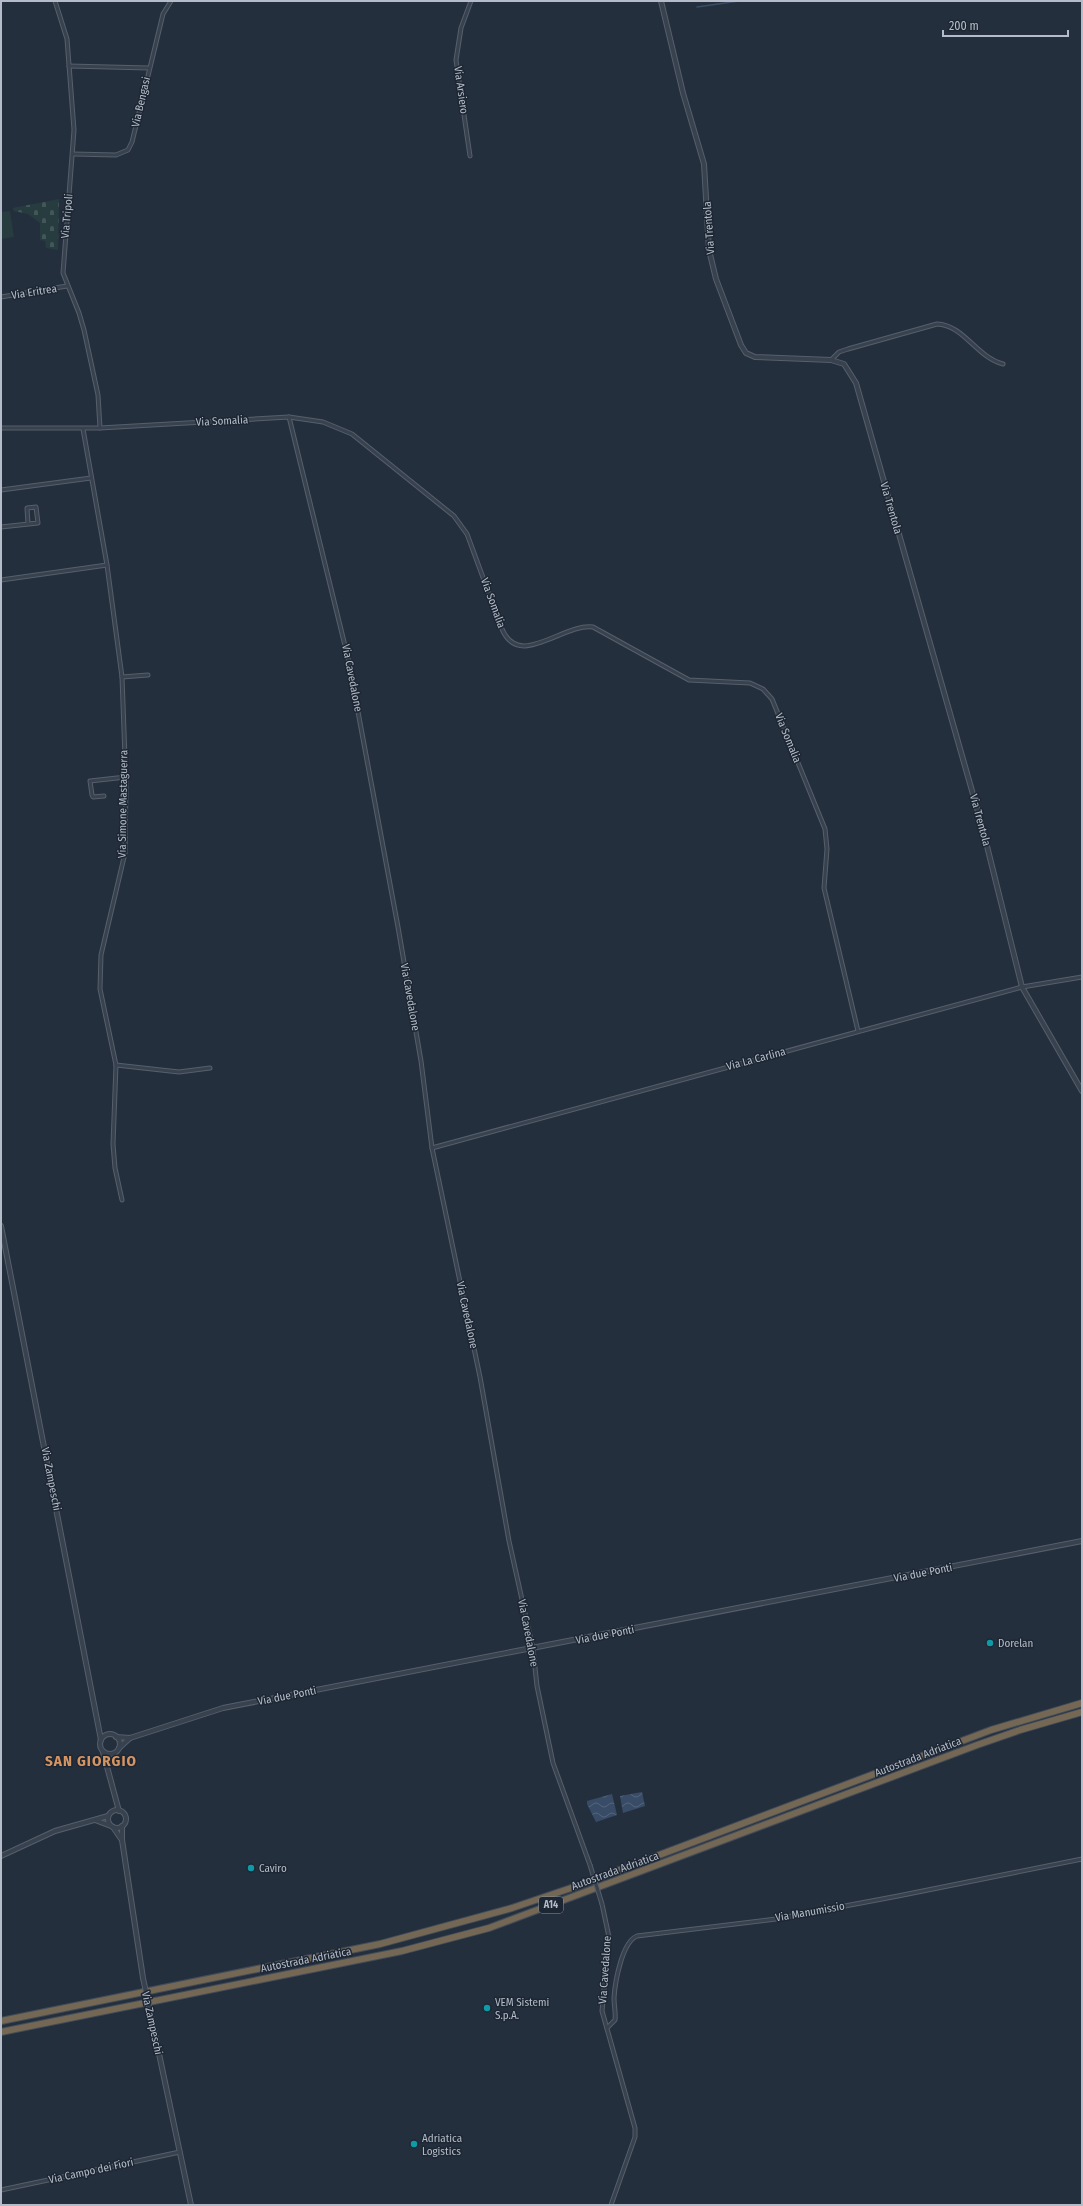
<svg xmlns="http://www.w3.org/2000/svg" width="1083" height="2206" font-family="'Fira Sans Condensed',sans-serif">
  <style>
    .cemetery { fill: url(#cemetery-stones) }
    .pitch { fill: #263c3f }
    .water { fill: url(#water-waves) }
    .lines { fill: none; stroke-linecap: round; stroke-linejoin: round }
    .stream { stroke: #394c67; stroke-width: 1.5 }
    .minor-casing { stroke: #565f6c; stroke-width: 5 }
    .tertiary-casing { stroke: #565f6c; stroke-width: 6 }
    .motorway-casing { stroke: #434c59; stroke-width: 8 }
    .minor { stroke: #38414e; stroke-width: 3 }
    .tertiary { stroke: #38414e; stroke-width: 4 }
    .motorway { stroke: #746855; stroke-width: 6 }
    .minor-bridge-casing { stroke: #565f6c; stroke-width: 5; stroke-linecap: butt }
    .tertiary-bridge-casing { stroke: #565f6c; stroke-width: 6; stroke-linecap: butt }
    .minor-bridge { stroke: #38414e; stroke-width: 3 }
    .tertiary-bridge { stroke: #38414e; stroke-width: 4 }
    .culture-dot { fill: #0f9aa8; stroke: #1d2633; stroke-width: 1.5 }
    .labels { text-anchor: middle; dominant-baseline: central; stroke-width: 3; stroke-linejoin: round; paint-order: stroke }
    .shield { fill: #1d2633; stroke: #878f9c; stroke-width: 1 }
    .shield-label { font-size: 10px; font-weight: bold; fill: #b4bcc9 }
    .street-label { font-size: 11px; fill: #b4bcc9; stroke: #1d2633 }
    .poi-label { font-size: 11px; fill: #b4bcc9; stroke: #1d2633; text-anchor: start }
    .district-label { font-size: 15px; font-weight: bold; letter-spacing: 1px; fill: #d59563; stroke: #1d2633 }
  </style>
  <defs>
    <pattern id="cemetery-stones" width="16" height="16" patternUnits="userSpaceOnUse"><rect width="16" height="16" fill="#263c3f"/><path d="M2 7V4a2 2 0 0 1 4 0v3zM10 15v-3a2 2 0 0 1 4 0v3z" fill="#435659"/></pattern>
    <pattern id="water-waves" width="16" height="10" patternUnits="userSpaceOnUse"><rect width="16" height="10" fill="#394c67"/><path d="M0 5q4-4 8 0t8 0" fill="none" stroke="#53647b"/></pattern>
  </defs>
  <rect width="100%" height="100%" fill="#242f3e"/>
  <!-- cemetery -->
  <path class="cemetery" d="M 59,199 L 58,250 L 46,248 L 45,241 L 40,240 L 40,223 L 28,214 L 14,211 L 13,208 Z"/>
  <!-- pitch -->
  <path class="pitch" d="M 10,211 L 14,237 L 1,239 L 1,212 Z"/>
  <!-- water -->
  <g class="water">
    <path d="M 642,1792 L 645,1806 L 623,1813 L 620,1796 Z"/>
    <path d="M 612,1794 L 617,1815 L 596,1822 L 587,1804 L 587,1801 Z"/>
  </g>
  <g class="lines">
    <!-- stream -->
    <path class="stream" d="M 697,7 L 739,1"/>
    <!-- minor casing -->
    <g class="minor-casing">
      <g id="minor">
        <path d="M 55,1 L 67,39 L 74,130 L 63,273 L 79,313 L 84,330 L 98,395 L 100,428"/>
        <path d="M 69,66 L 149,68"/>
        <path d="M 73,154 L 116,155 L 128,150 L 132,142 L 163,14 L 171,1"/>
        <path d="M 470,156 L 456,60 L 461,28 L 471,1"/>
        <path d="M 1,297 L 67,286"/>
        <path d="M 831,360 L 839,352 L 848,349 L 937,324 C 964,325 976,357 1003,364"/>
        <path d="M 289,417 L 348,658 L 398,927 L 421,1061 L 432,1148 L 480,1377 L 509,1541 L 533,1649 L 537,1686 L 553,1763 L 590,1865"/>
        <path d="M 1,428 L 100,428 L 289,417 L 323,422 L 352,434 L 454,516 L 467,534 L 502,629 C 519,670 563,623 593,627 L 689,680 L 750,683 L 763,689 L 772,699 L 825,829 L 827,849 L 824,888 L 858,1031"/>
        <path d="M 83,429 L 107,565 L 122,677 L 126,785 L 125,853 L 101,955 L 100,989 L 116,1065 L 113,1144 L 115,1168 L 122,1200"/>
        <path d="M 1,490 L 91,478"/>
        <path d="M 1,527 L 38,523 L 36,507 L 27,508 L 28,524"/>
        <path d="M 1,580 L 107,565"/>
        <path d="M 122,677 L 148,675"/>
        <path d="M 104,796 L 93,797 L 92,795 L 90,781 L 126,777"/>
        <path d="M 116,1065 L 179,1072 L 210,1068"/>
        <path d="M 432,1148 L 1022,987 L 1082,977"/>
        <path d="M 602,1904 L 609,1937 L 602,2011 L 635,2128 L 635,2137 L 611,2205"/>
        <path d="M 607,2028 L 615,2020 C 616,2013 614,2006 614,1998 C 615,1982 622,1942 637,1936 L 776,1919 L 898,1896 L 1082,1859"/>
        <path d="M 1,2190 L 180,2152"/>
      </g>
    </g>
    <!-- tertiary casing -->
    <g class="tertiary-casing">
      <g id="tertiary">
        <path d="M 661,1 L 683,93 L 704,164 L 709,250 L 716,279 L 741,345 L 746,353 L 755,357 L 831,360 L 844,364 L 856,383 L 982,826 L 1022,987 L 1082,1091"/>
        <path d="M 1,1226 L 101,1740"/>
        <circle cx="110" cy="1744" r="10"/>
        <path d="M 116,1737 L 130,1738 L 223,1708 L 1082,1541"/>
        <path d="M 119,1748 L 130,1738"/>
        <path d="M 103,1752 L 119,1811"/>
        <circle cx="117" cy="1819" r="9"/>
        <path d="M 95,1820 L 111,1826"/>
        <path d="M 122,1826 L 122,1840 L 143,1978"/>
        <path d="M 113,1827 L 122,1840"/>
        <path d="M 1,1856 L 55,1831 L 108,1816"/>
        <path d="M 151,2016 L 191,2205"/>
      </g>
    </g>
    <!-- motorway casing -->
    <g class="motorway-casing">
      <g id="motorway">
        <path d="M 1,2021 L 380,1944 L 512,1908 L 577,1886 L 991,1730 L 1082,1703"/>
        <path d="M 1,2032 L 402,1951 L 489,1928 L 977,1745 L 1020,1730 L 1082,1712"/>
      </g>
    </g>
    <!-- minor -->
    <use href="#minor" class="minor"/>
    <!-- tertiary -->
    <use href="#tertiary" class="tertiary"/>
    <!-- motorway -->
    <use href="#motorway" class="motorway"/>
    <!-- minor-bridge casing -->
    <g class="minor-bridge-casing">
      <path id="minor-bridge" d="M 590,1865 L 602,1904"/>
    </g>
    <!-- tertiary-bridge casing -->
    <g class="tertiary-bridge-casing">
      <path id="tertiary-bridge" d="M 143,1978 L 151,2016"/>
    </g>
    <!-- minor-bridge -->
    <use href="#minor-bridge" class="minor-bridge"/>
    <!-- tertiary-bridge -->
    <use href="#tertiary-bridge" class="tertiary-bridge"/>
  </g>
  <!-- markers -->
  <g class="culture-dot">
    <circle cx="990" cy="1643" r="4"/>
    <circle cx="251" cy="1868" r="4"/>
    <circle cx="487" cy="2008" r="4"/>
    <circle cx="414" cy="2144" r="4"/>
  </g>
  <g class="labels">
    <!-- shield labels -->
    <rect class="shield" x="539" y="1897" width="24" height="16" rx="3"/>
    <g class="shield-label">
      <text x="551" y="1905">A14</text>
    </g>
    <!-- street labels -->
    <g class="street-label">
      <text transform="translate(461 90) rotate(82)">Via Arsiero</text>
      <text transform="translate(141 102) rotate(-77)">Via Bengasi</text>
      <text transform="translate(67 216) rotate(-85)">Via Tripoli</text>
      <text transform="translate(709 228) rotate(-94)">Via Trentola</text>
      <text transform="translate(34 292) rotate(-9)">Via Eritrea</text>
      <text transform="translate(222 421) rotate(-3)">Via Somalia</text>
      <text transform="translate(891 508) rotate(74)">Via Trentola</text>
      <text transform="translate(493 603) rotate(70)">Via Somalia</text>
      <text transform="translate(352 678) rotate(79)">Via Cavedalone</text>
      <text transform="translate(788 738) rotate(68)">Via Somalia</text>
      <text transform="translate(123 804) rotate(-89)">Via Simone Mastaguerra</text>
      <text transform="translate(980 820) rotate(75)">Via Trentola</text>
      <text transform="translate(410 997) rotate(80)">Via Cavedalone</text>
      <text transform="translate(756 1059) rotate(-15)">Via La Carlina</text>
      <text transform="translate(467 1315) rotate(78)">Via Cavedalone</text>
      <text transform="translate(51 1479) rotate(79)">Via Zampeschi</text>
      <text transform="translate(923 1573) rotate(-11)">Via due Ponti</text>
      <text transform="translate(528 1633) rotate(79)">Via Cavedalone</text>
      <text transform="translate(605 1635) rotate(-11)">Via due Ponti</text>
      <text transform="translate(287 1696) rotate(-11)">Via due Ponti</text>
      <text transform="translate(918 1757) rotate(-21)">Autostrada Adriatica</text>
      <text transform="translate(615 1871) rotate(-20)">Autostrada Adriatica</text>
      <text transform="translate(810 1912) rotate(-10)">Via Manumissio</text>
      <text transform="translate(306 1960) rotate(-11)">Autostrada Adriatica</text>
      <text transform="translate(605 1970) rotate(-86)">Via Cavedalone</text>
      <text transform="translate(152 2023) rotate(78)">Via Zampeschi</text>
      <text transform="translate(91 2171) rotate(-12)">Via Campo dei Fiori</text>
    </g>
    <!-- poi labels -->
    <g class="poi-label">
      <text x="998" y="1643">Dorelan</text>
      <text x="259" y="1868">Caviro</text>
      <text x="495" y="2002">VEM Sistemi<tspan x="495" dy="13">S.p.A.</tspan></text>
      <text x="422" y="2138">Adriatica<tspan x="422" dy="13">Logistics</tspan></text>
    </g>
    <!-- district labels -->
    <g class="district-label">
      <text x="91" y="1761">SAN GIORGIO</text>
    </g>
  </g>
  <!-- border -->
  <rect width="1083" height="2206" fill="none" stroke="#b4bcc9" stroke-width="4"/>
  <!-- scale -->
  <path d="M943 30v6h125v-6" fill="none" stroke="#b4bcc9" stroke-width="2"/>
  <text x="949" y="30" font-size="12" fill="#b4bcc9" stroke="#1d2633" stroke-width="3" paint-order="stroke">200 m</text>
</svg>
